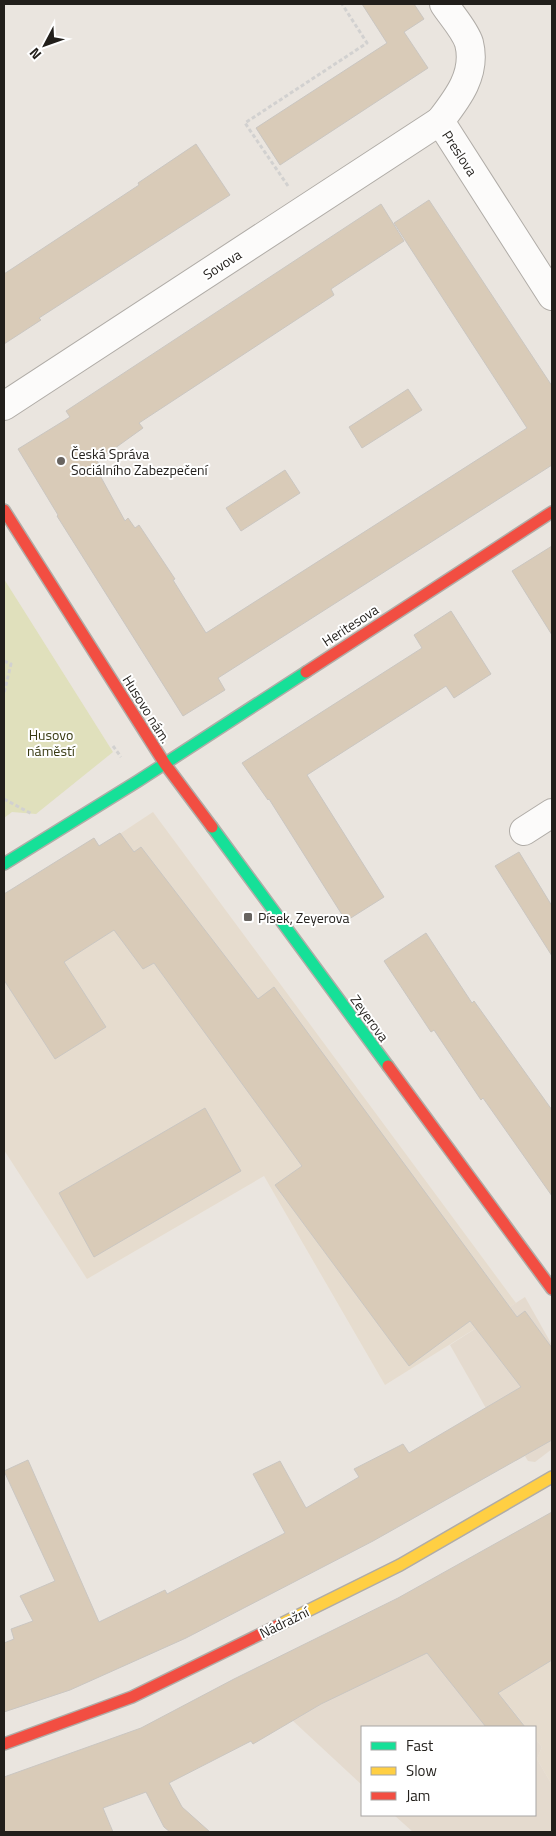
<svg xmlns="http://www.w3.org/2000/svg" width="556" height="1836" font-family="'Titillium Web',sans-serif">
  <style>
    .built { fill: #e4dace }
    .education { fill: #e6dcce }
    .green { fill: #e0e0bc }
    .building { fill: #d9cbb8; stroke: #cac6c1 }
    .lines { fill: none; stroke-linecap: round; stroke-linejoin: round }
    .street-casing { stroke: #b0aca7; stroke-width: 30 }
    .fast-casing { stroke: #b0aca7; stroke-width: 14 }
    .slow-casing { stroke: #b0aca7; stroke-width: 14 }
    .jam-casing { stroke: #b0aca7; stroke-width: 14 }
    .path { stroke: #d2d1d0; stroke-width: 3; stroke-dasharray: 4 2.5; stroke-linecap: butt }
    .street { stroke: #fcfbfa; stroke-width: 28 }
    .fast { stroke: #16e098; stroke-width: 11 }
    .slow { stroke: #ffcf43; stroke-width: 11 }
    .jam { stroke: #f24e42; stroke-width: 11 }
    .poi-dot { fill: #686460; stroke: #fff; stroke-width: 2 }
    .labels { text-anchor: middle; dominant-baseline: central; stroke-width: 4; stroke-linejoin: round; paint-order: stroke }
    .street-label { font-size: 14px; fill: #221f1b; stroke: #fff }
    .poi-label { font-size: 14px; fill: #221f1b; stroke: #fff; text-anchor: start }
    .park-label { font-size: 14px; fill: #383a11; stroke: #fff }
  </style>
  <rect width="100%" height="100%" fill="#eae5df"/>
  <!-- built -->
  <g class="built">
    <path d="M 525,1297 L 552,1345 L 552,1449 L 535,1462 L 528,1461 L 525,1456 L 516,1461 L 450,1345 Z"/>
    <path d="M 415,1590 L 526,1727 L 362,1727 L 362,1785 L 292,1720 Z"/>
    <path d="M 535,1738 L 542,1747 L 537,1759 L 552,1785 L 552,1832 L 413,1832 L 394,1815 L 535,1815 Z"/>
  </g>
  <!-- education -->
  <g class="education">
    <path d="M 153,812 L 516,1303 L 385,1385 L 264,1176 L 87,1279 L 4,1150 L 4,896 L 94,838 L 100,847 Z"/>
    <path d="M 552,1512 L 552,1785 L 537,1759 L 542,1747 L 535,1738 L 535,1727 L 526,1727 L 415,1590 Z"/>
  </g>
  <!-- green -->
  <path class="green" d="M 4,579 L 113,752 L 36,814 L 12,812 L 4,818 Z"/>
  <!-- building -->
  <g class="building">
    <path d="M 362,4 L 414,4 L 424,19 L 404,32 L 428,68 L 280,165 L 256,128 L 387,43 Z"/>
    <path d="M 196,144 L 230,195 L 39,318 L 41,320 L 4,344 L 4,274 L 139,185 L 138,183 Z"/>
    <path d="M 429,200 L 552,386 L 552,465 L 218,678 L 225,690 L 183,716 L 57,516 L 58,515 L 18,449 L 70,417 L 66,411 L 381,204 L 404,241 L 331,289 L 334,295 L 139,423 L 143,428 L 97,461 L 101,467 L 97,470 L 125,521 L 128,518 L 135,528 L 139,525 L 175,579 L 173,580 L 206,633 L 527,428 L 394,223 Z"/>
    <path d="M 408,389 L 422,410 L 362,448 L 349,427 Z"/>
    <path d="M 285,470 L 300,493 L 241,531 L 226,508 Z"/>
    <path d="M 552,546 L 552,635 L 512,571 Z"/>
    <path d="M 451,611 L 491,674 L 454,698 L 446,686 L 307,775 L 384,897 L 346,921 L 269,799 L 268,800 L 242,763 L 422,648 L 414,635 Z"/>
    <path d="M 120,833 L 134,852 L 141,847 L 258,999 L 274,987 L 517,1317 L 525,1311 L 552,1348 L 552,1440 L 373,1541 L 186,1638 L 70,1690 L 4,1712 L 4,1643 L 14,1639 L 11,1629 L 33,1621 L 20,1596 L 55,1581 L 4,1471 L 28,1460 L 99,1622 L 165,1590 L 167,1594 L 285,1533 L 253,1474 L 280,1461 L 306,1508 L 359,1477 L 354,1469 L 403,1444 L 409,1453 L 521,1387 L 470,1321 L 409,1366 L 275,1185 L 302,1166 L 154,963 L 143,969 L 114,930 L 64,962 L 106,1027 L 55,1059 L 4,980 L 4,894 L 94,838 L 99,846 Z"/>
    <path d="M 519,852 L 552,906 L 552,956 L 495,866 Z"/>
    <path d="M 426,933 L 472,1003 L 474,1001 L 552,1110 L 552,1196 L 483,1098 L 481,1100 L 434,1030 L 431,1032 L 384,961 Z"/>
    <path d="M 205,1108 L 241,1171 L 94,1257 L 59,1193 Z"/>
    <path d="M 552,1512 L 552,1660 L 498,1693 L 525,1727 L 486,1727 L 427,1653 L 321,1704 L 253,1744 L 251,1741 L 169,1783 L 182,1807 L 210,1832 L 170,1832 L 164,1827 L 146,1792 L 103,1808 L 113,1832 L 4,1832 L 4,1777 L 141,1728 L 234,1679 L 398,1598 Z"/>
  </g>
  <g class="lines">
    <!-- street casing -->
    <g class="street-casing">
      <g id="street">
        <path d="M 444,4 C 451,15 465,30 469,43 C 477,74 457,99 440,121 L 552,296"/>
        <path d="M 4,406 L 440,121"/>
        <path d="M 524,831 L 552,813"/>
      </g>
    </g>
    <!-- fast casing -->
    <g class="fast-casing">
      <g id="fast">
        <path d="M 212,827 L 388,1066"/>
        <path d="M 4,864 L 138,781 L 306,672"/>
      </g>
    </g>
    <!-- slow casing -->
    <g class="slow-casing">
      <path id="slow" d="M 279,1625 L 400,1565 L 552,1477"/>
    </g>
    <!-- jam casing -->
    <g class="jam-casing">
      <g id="jam">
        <path d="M 4,510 L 165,764 L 212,827"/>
        <path d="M 306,672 L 552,512"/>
        <path d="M 388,1066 L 552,1289"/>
        <path d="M 4,1744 L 132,1697 L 279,1625"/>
      </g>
    </g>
    <!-- path -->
    <g class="path">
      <path d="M 288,186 L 245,123 L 367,43 L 342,4"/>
      <path d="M 4,661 L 11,664 L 4,693"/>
      <path d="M 113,746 L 121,757"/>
      <path d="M 4,799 L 32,814"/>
    </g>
    <!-- street -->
    <use href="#street" class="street"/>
    <!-- fast -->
    <use href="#fast" class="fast"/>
    <!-- slow -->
    <use href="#slow" class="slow"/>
    <!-- jam -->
    <use href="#jam" class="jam"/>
  </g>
  <!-- markers -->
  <g class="poi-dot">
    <circle cx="61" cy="461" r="5"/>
    <rect x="243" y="912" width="10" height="10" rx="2.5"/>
  </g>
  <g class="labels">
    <!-- street labels -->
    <g class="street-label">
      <text transform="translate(460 153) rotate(57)">Preslova</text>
      <text transform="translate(222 264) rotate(-33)">Sovova</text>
      <text transform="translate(350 625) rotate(-33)">Heritesova</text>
      <text transform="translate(147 709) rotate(58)">Husovo nám.</text>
      <text transform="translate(370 1018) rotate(54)">Zeyerova</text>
      <text transform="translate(284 1622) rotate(-26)">Nádražní</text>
    </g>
    <!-- poi labels -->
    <g class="poi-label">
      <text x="71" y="453">Česká Správa<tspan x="71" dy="16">Sociálního Zabezpečení</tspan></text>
      <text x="258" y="917">Písek, Zeyerova</text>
    </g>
    <!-- park labels -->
    <g class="park-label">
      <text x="51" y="734">Husovo<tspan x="51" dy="16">náměstí</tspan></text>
    </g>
  </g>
  <!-- border -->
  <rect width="556" height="1836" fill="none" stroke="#221f1b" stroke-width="10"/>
  <!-- legend -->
  <rect x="361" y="1726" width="175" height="90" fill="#ffffff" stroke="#a7a5a4"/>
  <rect x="371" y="1742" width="25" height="8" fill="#16e098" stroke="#a7a5a4"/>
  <text x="406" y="1751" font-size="15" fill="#221f1b">Fast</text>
  <rect x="371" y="1767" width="25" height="8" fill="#ffcf43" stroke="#a7a5a4"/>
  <text x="406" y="1776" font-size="15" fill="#221f1b">Slow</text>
  <rect x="371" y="1792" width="25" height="8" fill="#f24e42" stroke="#a7a5a4"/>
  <text x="406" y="1801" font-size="15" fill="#221f1b">Jam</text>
  <!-- north arrow -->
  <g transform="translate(45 45) rotate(229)" stroke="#ffffff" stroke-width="4" paint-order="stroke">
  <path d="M0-4L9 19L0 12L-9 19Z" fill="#221f1b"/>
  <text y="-8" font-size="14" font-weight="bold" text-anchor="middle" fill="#221f1b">N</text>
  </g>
</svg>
